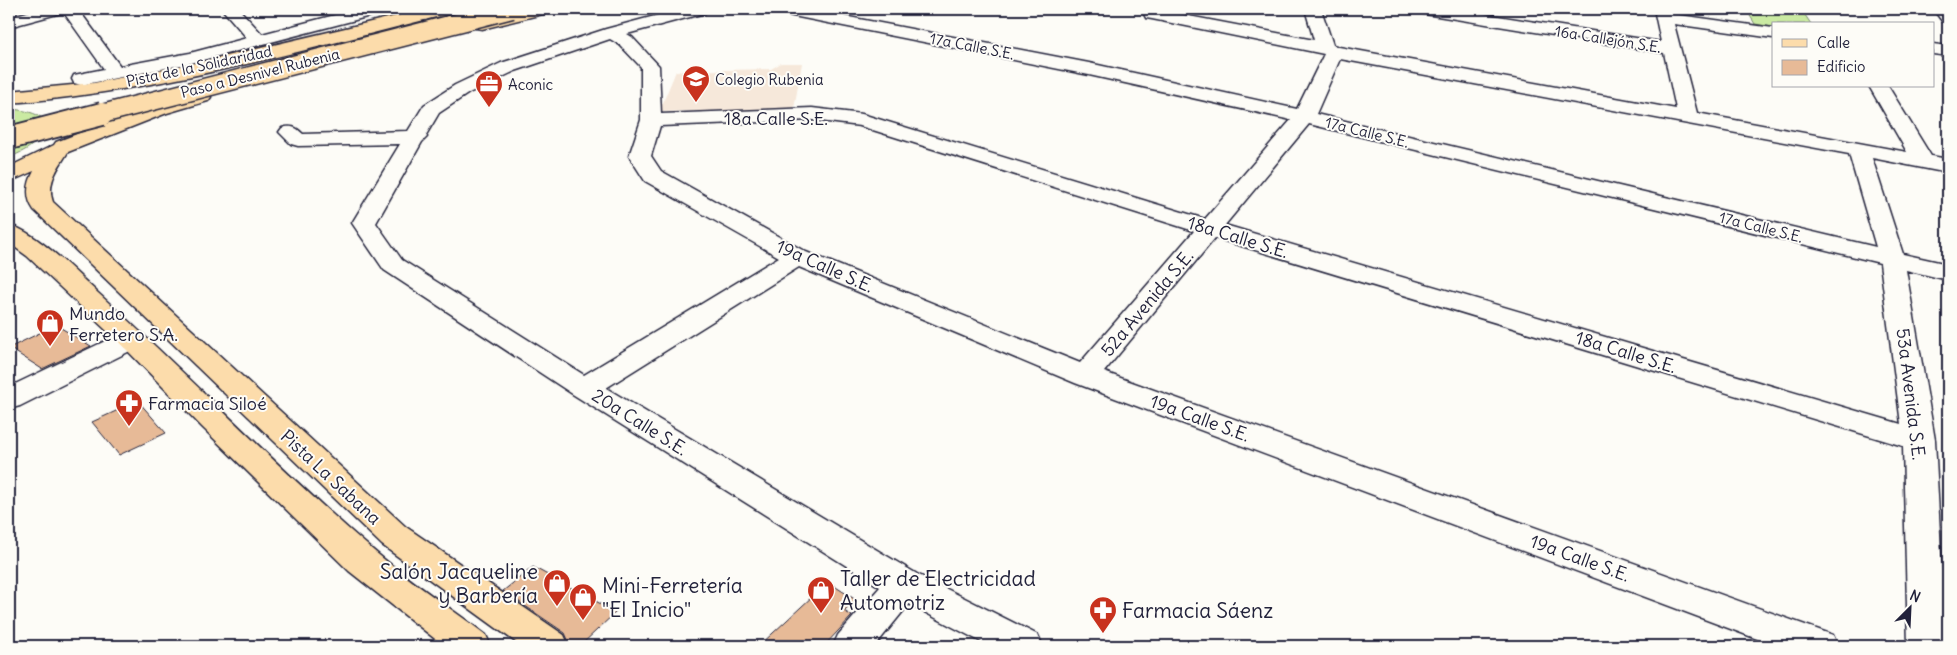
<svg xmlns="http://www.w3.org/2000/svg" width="1957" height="655" font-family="Delius,sans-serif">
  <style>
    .built { fill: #f6e8da }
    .green { fill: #caeaa2; stroke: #76866e }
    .building { fill: #e7ba97; stroke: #22223b }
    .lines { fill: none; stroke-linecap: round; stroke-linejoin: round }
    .minor-casing { stroke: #22223b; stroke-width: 3 }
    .primary-casing { stroke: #22223b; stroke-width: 3 }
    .minor { fill: #fdfcf7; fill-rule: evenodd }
    .primary { fill: #fcdcab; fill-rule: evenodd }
    .primary-bridge-far1-casing { stroke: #22223b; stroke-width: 21; stroke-linecap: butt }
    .primary-bridge-casing { stroke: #22223b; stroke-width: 26; stroke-linecap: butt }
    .primary-bridge-far1 { stroke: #fcdcab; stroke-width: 18 }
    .primary-bridge { stroke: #fcdcab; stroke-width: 22 }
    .labels { text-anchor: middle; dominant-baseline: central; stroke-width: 4; stroke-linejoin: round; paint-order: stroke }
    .far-street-label { font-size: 15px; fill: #22223b; stroke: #fdfcf7 }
    .far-poi-label { font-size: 15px; fill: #22223b; stroke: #fdfcf7; text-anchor: start }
    .street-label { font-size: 18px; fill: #22223b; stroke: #fdfcf7 }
    .poi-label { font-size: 18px; fill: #22223b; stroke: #fdfcf7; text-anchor: start }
    .near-poi-label { font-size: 21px; fill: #22223b; stroke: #fdfcf7; text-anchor: start }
  </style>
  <rect width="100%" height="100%" fill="#fdfcf7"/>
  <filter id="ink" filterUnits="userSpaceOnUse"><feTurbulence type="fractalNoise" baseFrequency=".02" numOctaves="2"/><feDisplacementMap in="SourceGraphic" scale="10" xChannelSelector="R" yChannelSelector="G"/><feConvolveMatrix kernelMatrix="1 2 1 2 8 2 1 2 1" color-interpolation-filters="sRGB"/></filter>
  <g filter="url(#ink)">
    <!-- built -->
    <path class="built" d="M 781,63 L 802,63 L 794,109 L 659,112 L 676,71 L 771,69 Z"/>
    <!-- green -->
    <g class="green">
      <path d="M 1746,9 L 1801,9 L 1811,24 L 1773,24 L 1773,27 L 1755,24 Z"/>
      <path d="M 9,109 C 24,110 35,112 47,121 C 37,145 32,147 9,158 Z"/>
    </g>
    <!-- building -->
    <g class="building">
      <path d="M 56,325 L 91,346 L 42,369 L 9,348 Z"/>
      <path d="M 138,401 L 166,433 L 119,455 L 92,422 Z"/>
      <path d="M 533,567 L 588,597 L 616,612 L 580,646 L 576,646 L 569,642 L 565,633 L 503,591 Z"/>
      <path d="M 828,582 L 856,600 L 844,611 L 852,616 L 824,646 L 759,646 Z"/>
    </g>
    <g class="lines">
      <!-- minor casing -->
      <g class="minor-casing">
        <g id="minor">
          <path d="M 38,9 L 78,9 L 120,66 L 190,53 L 247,38 L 222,9 L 239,9 L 262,34 L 358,9 L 384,9 L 382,13 L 191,63 L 81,85 L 74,83 L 72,79 L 74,75 L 104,69 L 62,10 L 61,13 L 9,27 L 9,17 Z"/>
          <path d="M 405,9 L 424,9 L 430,15 L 428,19 C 419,21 410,17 405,9 Z"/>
          <path d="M 681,9 L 707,9 L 705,13 L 627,34 L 632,37 L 659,66 L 661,114 L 812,108 L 862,114 L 1205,219 L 1291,120 L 1089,75 L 783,14 L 777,13 L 775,9 L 807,9 L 1089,63 L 1297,109 L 1324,54 L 1152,19 L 1146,18 L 1144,14 L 1146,10 L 1152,9 L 1314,40 L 1305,9 L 1321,9 L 1333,45 L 1339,47 L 1676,109 L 1664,53 L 1425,14 L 1419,13 L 1417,9 L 1454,9 L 1661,42 L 1654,9 L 1670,9 L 1672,14 L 1773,28 L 1773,38 L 1674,24 L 1697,113 L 1907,152 L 1869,86 L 1888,86 L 1931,156 L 1948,159 L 1948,173 L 1872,158 L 1903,254 L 1948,264 L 1948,280 L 1906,270 L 1935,440 L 1946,646 L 1908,646 L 1903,446 L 1215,238 L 1104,372 L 1833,635 L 1838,646 L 1776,646 L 1075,383 L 799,267 L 606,388 L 917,574 L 1038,635 L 1043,646 L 989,646 L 909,604 L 875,646 L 833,646 L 838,635 L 880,587 L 574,395 L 384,270 L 352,223 L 400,144 L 298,146 L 291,144 L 279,132 L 282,128 C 291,125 296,127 303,134 L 408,131 L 424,105 L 455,85 L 501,63 L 606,29 ZM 610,39 L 620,45 L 641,67 L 641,120 L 629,156 L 645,181 L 779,257 L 584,375 L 402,260 L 376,223 L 422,142 L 427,137 L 426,135 L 439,113 L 469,93 L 515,71 ZM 1340,59 L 1849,154 L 1876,247 L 1316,114 ZM 812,120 L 860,126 L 1194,231 L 1080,363 L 806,252 L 661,171 L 651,156 L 660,126 ZM 1309,124 L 1880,263 L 1901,424 L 1225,225 Z"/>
          <path d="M 1933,9 L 1948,9 L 1948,22 L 1942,21 Z"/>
          <path d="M 1933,44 L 1948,46 L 1948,56 L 1933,54 Z"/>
          <path d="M 132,330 L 142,333 L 146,339 L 142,345 L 20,406 L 9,409 L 9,387 L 122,333 Z"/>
        </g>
      </g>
      <!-- primary casing -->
      <g class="primary-casing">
        <g id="primary">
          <path d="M 426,9 L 454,9 L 452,13 C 307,49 158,92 9,103 L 9,91 L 94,83 L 205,61 Z"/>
          <path d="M 522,9 L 549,9 L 547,13 L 482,29 L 476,28 L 473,24 L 476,20 Z"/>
          <path d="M 201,91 L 208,93 L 211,97 L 208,101 L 167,113 L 68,152 C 58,168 46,183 53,202 L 406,527 L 564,635 L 569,646 L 521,646 L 382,545 L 34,210 C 25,197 27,184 34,171 L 9,182 L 9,167 L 54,145 L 56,142 L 153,105 Z"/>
          <path d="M 9,225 C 37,232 76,273 98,293 C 191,377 278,469 374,551 C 409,581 449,607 486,635 L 491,646 L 444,646 L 349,571 L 202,427 L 122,345 L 27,256 L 9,243 Z"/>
        </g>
      </g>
      <!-- minor -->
      <use href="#minor" class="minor"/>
      <!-- primary -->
      <use href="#primary" class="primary"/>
      <!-- primary-bridge-far1 casing -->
      <g class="primary-bridge-far1-casing">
        <path id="primary-bridge-far1" d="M 98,115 L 512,9"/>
      </g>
      <!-- primary-bridge casing -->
      <g class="primary-bridge-casing">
        <path id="primary-bridge" d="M 9,138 L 102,114"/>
      </g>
      <!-- primary-bridge-far1 -->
      <use href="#primary-bridge-far1" class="primary-bridge-far1"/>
      <!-- primary-bridge -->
      <use href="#primary-bridge" class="primary-bridge"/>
    </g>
  </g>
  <!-- icons -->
  <defs>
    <g id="university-pin" transform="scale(1.4375)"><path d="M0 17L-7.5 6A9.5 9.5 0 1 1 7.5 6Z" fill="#c8321e" stroke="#fdfcf7"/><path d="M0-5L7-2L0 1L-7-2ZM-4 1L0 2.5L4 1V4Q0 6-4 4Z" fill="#fff"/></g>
    <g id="office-pin" transform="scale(1.4375)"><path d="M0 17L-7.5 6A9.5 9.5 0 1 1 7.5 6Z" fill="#c8321e" stroke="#fdfcf7"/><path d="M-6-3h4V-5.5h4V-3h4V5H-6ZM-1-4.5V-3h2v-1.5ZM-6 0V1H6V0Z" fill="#fff"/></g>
    <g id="shop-pin" transform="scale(1.4375)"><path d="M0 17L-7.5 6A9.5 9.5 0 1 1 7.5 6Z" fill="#c8321e" stroke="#fdfcf7"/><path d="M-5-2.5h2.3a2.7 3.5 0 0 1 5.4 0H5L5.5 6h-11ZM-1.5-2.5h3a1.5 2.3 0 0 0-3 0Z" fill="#fff"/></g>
    <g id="pharmacy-pin" transform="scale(1.4375)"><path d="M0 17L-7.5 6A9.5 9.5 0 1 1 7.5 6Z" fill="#c8321e" stroke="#fdfcf7"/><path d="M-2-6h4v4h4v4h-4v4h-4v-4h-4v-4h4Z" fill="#fff"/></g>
  </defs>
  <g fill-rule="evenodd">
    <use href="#university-pin" x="696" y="79"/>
    <use href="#office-pin" x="489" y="84"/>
    <use href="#shop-pin" x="50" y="323"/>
    <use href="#pharmacy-pin" x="129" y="403"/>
    <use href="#shop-pin" x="557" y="583"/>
    <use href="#shop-pin" x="821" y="590"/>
    <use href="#shop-pin" x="583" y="597"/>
    <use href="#pharmacy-pin" x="1103" y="610"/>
  </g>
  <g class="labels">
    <!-- far-street labels -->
    <g class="far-street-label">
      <text transform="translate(1608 39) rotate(9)">16a Callejón S.E.</text>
      <text transform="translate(972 46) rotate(11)">17a Calle S.E.</text>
      <text transform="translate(199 66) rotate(-12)">Pista de la Solidaridad</text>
      <text transform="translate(260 73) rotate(-14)">Paso a Desnivel Rubenia</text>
      <text transform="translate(1367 132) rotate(14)">17a Calle S.E.</text>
      <text transform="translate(1761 227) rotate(14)">17a Calle S.E.</text>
    </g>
    <!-- far-poi labels -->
    <g class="far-poi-label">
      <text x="715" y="79">Colegio Rubenia</text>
      <text x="508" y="84">Aconic</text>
    </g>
    <!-- street labels -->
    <g class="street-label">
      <text x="776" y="118">18a Calle S.E.</text>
      <text transform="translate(1238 237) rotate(17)">18a Calle S.E.</text>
      <text transform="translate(825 266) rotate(24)">19a Calle S.E.</text>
      <text transform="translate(1147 303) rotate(-50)">52a Avenida S.E.</text>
      <text transform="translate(1626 352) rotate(17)">18a Calle S.E.</text>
      <text transform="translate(1911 394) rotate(83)">53a Avenida S.E.</text>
      <text transform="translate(1200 418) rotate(20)">19a Calle S.E.</text>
      <text transform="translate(640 422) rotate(32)">20a Calle S.E.</text>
      <text transform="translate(331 477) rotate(43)">Pista La Sabana</text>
      <text transform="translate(1580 558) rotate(20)">19a Calle S.E.</text>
    </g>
    <!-- poi labels -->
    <g class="poi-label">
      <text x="69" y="313">Mundo<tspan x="69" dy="21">Ferretero S.A.</tspan></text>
      <text x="148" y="403">Farmacia Siloé</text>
    </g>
    <!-- near-poi labels -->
    <g class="near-poi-label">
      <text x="538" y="571" text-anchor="end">Salón Jacqueline<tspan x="538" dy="24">y Barbería</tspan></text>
      <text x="840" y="578">Taller de Electricidad<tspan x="840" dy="24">Automotriz</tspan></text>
      <text x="602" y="585">Mini-Ferretería<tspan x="602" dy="24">"El Inicio"</tspan></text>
      <text x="1122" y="610">Farmacia Sáenz</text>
    </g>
  </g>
  <!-- margin -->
  <rect width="1957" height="655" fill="none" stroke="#fdfcf7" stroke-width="30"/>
  <rect x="15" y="15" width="1927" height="625" fill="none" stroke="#22223b" stroke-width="2" filter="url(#ink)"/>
  <!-- legend -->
  <rect x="1772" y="22" width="162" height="65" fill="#fdfcf7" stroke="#a5a5ac"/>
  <rect x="1782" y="39" width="25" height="8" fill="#fcdcab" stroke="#a5a5ac"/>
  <text x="1817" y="48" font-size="15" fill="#22223b">Calle</text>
  <rect x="1782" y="60" width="25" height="15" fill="#e7ba97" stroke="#a5a5ac"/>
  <text x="1817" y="72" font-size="15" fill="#22223b">Edificio</text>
  <!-- north arrow -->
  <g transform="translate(1910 608) rotate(24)" stroke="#fdfcf7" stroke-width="4" paint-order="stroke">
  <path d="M0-4L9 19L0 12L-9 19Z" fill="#22223b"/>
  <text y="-8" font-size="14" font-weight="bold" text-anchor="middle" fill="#22223b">N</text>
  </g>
</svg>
